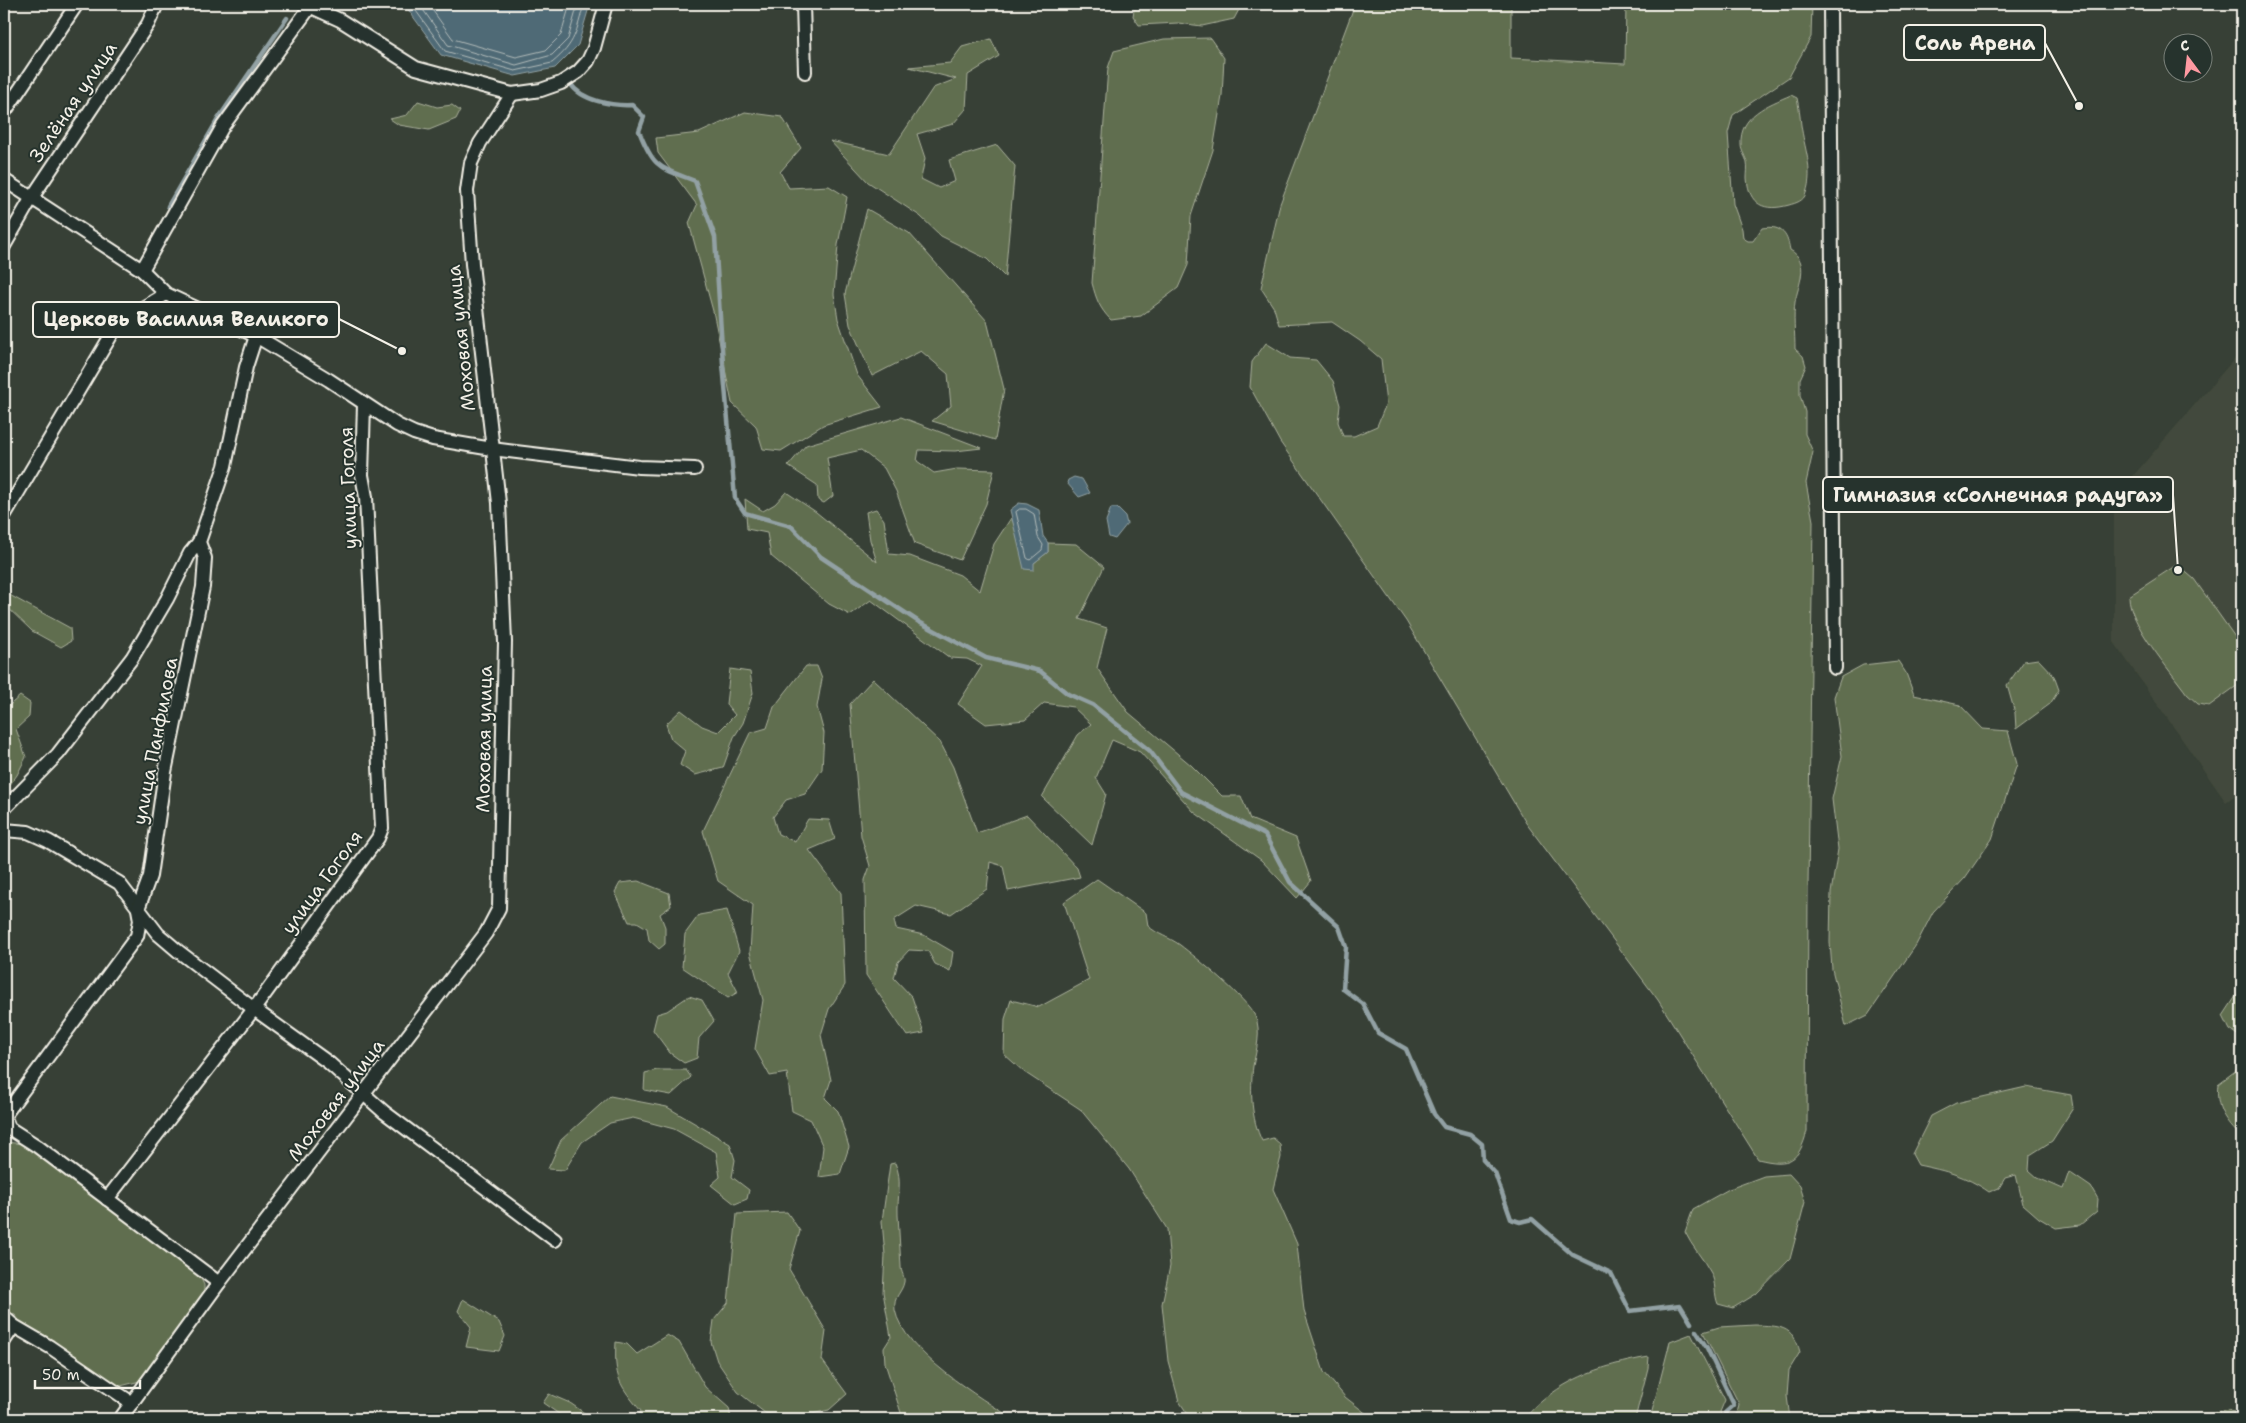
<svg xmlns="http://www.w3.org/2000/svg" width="2246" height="1423" font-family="'Shantell Sans',sans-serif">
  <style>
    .built { fill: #434a3c }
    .green { fill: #616e4f; stroke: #aab09c }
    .water { fill: #506b76; stroke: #92a1a4 }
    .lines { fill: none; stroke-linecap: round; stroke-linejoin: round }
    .shore { stroke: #b2bbba; stroke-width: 1 }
    .stream { stroke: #92a1a4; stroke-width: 4.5 }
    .street-casing { stroke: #f4f1e8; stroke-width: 16 }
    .street { stroke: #26332d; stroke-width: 12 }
    .labels { text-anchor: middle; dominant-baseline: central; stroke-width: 4; stroke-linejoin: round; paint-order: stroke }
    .street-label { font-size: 19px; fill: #f4f1e8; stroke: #26332d }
    .leader { fill: none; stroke: #f4f1e8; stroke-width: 2 }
    .callout-dot { fill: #f4f1e8; stroke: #26332d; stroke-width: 2 }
    .callout { fill: #26332d; stroke: #f4f1e8; stroke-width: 2 }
    .callout-label { font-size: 20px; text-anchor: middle; font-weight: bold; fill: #f4f1e8 }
  </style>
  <rect width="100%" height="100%" fill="#374036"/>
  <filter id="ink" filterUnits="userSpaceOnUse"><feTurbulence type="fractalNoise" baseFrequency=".02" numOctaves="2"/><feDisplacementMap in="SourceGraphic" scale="10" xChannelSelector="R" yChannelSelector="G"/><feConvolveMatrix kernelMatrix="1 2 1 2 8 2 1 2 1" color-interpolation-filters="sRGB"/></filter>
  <g filter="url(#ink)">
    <!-- built -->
    <path class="built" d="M 2242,350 L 2242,790 L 2226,802 L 2114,642 L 2114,498 Z"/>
    <!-- green -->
    <g class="green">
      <path d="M 1141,4 L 1242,4 L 1234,19 L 1202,26 L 1178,23 L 1139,25 L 1133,16 L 1134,10 Z"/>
      <path d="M 1355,4 L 1511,4 L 1511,58 L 1625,64 L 1626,4 L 1768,4 L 1769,8 L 1779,4 L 1812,4 L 1811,37 L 1789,77 L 1733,115 L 1728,133 L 1733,204 L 1742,229 L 1743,238 L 1748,241 L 1753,241 L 1762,228 C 1780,225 1787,232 1790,250 C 1811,262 1798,285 1795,302 C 1793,317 1795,334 1795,349 L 1803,356 L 1806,366 L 1800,379 L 1800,395 L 1805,412 L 1805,434 L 1813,452 L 1806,483 L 1813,521 L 1808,886 L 1807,1131 C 1799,1161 1790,1167 1758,1159 L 1658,1000 L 1526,823 L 1406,621 L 1280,442 L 1250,387 L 1252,362 L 1266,343 L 1290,358 L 1316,360 L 1333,381 L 1340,405 L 1338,422 L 1343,436 L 1354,436 L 1377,426 L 1386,404 L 1381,359 L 1360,341 L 1332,322 L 1279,325 L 1274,308 L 1261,288 L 1280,204 Z"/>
      <path d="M 1210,38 L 1224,58 L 1222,96 L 1213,150 L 1191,216 L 1188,265 L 1178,288 L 1141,316 L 1111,320 C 1099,308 1096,298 1092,283 L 1108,68 L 1114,51 L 1164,39 Z"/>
      <path d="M 991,39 L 999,56 L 968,75 L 966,109 L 953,124 L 917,134 L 925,158 L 921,179 L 939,188 L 955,181 L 949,160 L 997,145 L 1015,166 L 1005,277 L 987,259 L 941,236 L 920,216 L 868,182 L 830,141 L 889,154 L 933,88 L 956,79 L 909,67 L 950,63 L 962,47 Z"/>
      <path d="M 1791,95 L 1797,98 C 1799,107 1800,116 1801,125 C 1804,147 1814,170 1806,193 C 1804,201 1796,203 1789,205 C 1764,212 1749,205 1747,178 C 1747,173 1748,168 1747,163 C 1746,157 1741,151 1741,145 C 1739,115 1768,105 1791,95 Z"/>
      <path d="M 418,101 L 437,107 L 452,105 L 460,111 L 456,119 L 429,130 L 399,125 L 390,119 L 407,115 Z"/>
      <path d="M 745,112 L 782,117 L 801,148 L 780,172 L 789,188 L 829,186 L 847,197 L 838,245 L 834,294 L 838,319 L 857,375 L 882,407 L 823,425 L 781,451 L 763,449 L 756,426 L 732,403 L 713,311 L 689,223 L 697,205 L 658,153 L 656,138 L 699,133 Z"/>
      <path d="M 867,209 L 909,233 L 987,321 L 1004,389 L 995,440 L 932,421 L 951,406 L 948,374 L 921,351 L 872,376 L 850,325 L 845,294 Z"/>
      <path d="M 901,417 L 982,448 L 955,451 L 919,450 L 917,461 L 934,473 L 957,469 L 994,470 L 986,504 L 960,560 L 915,544 L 896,491 L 884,468 L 861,450 L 827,458 L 833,496 L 824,503 L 818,500 L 817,485 L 788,466 L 806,445 Z"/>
      <path d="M 786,492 L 816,512 L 877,562 L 870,540 L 866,512 L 876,509 L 884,520 L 889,554 L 910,556 L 960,575 L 980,591 L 994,544 L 1011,518 L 1016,528 L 1017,538 L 1034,563 L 1048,552 L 1048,543 L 1076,544 L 1104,567 L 1079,619 L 1107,628 L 1097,668 L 1128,712 L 1191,765 L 1222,796 L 1241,796 L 1250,819 L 1296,838 L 1311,881 L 1297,898 L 1261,860 L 1194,812 L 1140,752 L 1112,740 L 1096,778 L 1106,794 L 1092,845 L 1042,797 L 1078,735 L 1091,724 L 1073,707 L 1044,703 L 1025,720 L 986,724 L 958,704 L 982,666 L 967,659 L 950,658 L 871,600 L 850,615 L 829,604 L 771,556 L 767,533 L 747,529 L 745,499 L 763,511 L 775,504 Z"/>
      <path d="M 2175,566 L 2181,568 L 2194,579 L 2242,647 L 2242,682 L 2209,706 L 2198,704 L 2187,694 C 2170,670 2129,624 2129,596 Z"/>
      <path d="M 4,592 L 70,628 L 71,641 L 61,647 L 32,631 L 4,604 Z"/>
      <path d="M 2038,659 L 2054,676 L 2059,690 L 2050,704 L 2016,729 L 2015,713 L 2007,685 L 2024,661 Z"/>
      <path d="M 1898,661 L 1906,673 L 1914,695 L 1960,705 L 1983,729 L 2008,731 L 2017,764 L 1992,839 L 1965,878 L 1933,912 L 1916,945 L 1868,1015 L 1846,1026 L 1832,969 L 1830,942 L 1831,893 L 1838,849 L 1832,799 L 1842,756 L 1834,697 L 1841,677 L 1863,665 Z"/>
      <path d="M 806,666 L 817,666 L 822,679 L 817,707 L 824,733 L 822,769 L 805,794 L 786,800 L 773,817 L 778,834 L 795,842 L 808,819 L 829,820 L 835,839 L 809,850 L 841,893 L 845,985 L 829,1009 L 821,1035 L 831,1080 L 825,1098 L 838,1111 L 849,1147 L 840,1174 L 819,1177 L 823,1147 L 811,1120 L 792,1111 L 787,1073 L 770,1076 L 755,1049 L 763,1000 L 750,952 L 753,905 L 718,881 L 703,831 L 750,733 L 767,728 L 774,707 Z"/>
      <path d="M 730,669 L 750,672 L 753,693 L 743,723 L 734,737 L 723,768 L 695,775 L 680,765 L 685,751 L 671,739 L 666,724 L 681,710 L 702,726 L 718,732 L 735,715 L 726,704 Z"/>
      <path d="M 873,679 L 940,742 L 953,767 L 977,833 L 1027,815 L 1077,868 L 1080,877 L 1008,891 L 1003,866 L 990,862 L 987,889 L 951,914 L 916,906 L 894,920 L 896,929 L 924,935 L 953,952 L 950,971 L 935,964 L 928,951 L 909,950 L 898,962 L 894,978 L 912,997 L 924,1033 L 907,1036 L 866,975 L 865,880 L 870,866 L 861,836 L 850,704 Z"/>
      <path d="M 20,696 L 30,703 L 29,717 L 16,729 L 26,757 L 17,775 L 4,793 L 4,710 Z"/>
      <path d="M 1097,879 L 1146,913 L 1148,926 C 1158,935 1169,937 1180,945 C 1197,958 1247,999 1255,1016 C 1262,1031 1256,1051 1253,1066 C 1250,1090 1251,1119 1262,1141 L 1273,1138 L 1280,1144 L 1281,1157 L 1273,1189 L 1297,1244 L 1304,1311 L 1324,1372 L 1345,1397 L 1373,1419 L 1191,1419 L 1179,1401 L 1168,1361 L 1162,1304 L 1170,1266 L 1167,1229 L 1129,1169 L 1080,1109 L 1024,1072 L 1004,1054 L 1005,1019 L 1011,1000 L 1039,1007 L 1089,980 L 1064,902 Z"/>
      <path d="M 638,881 L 669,893 L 671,906 L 660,914 L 665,927 L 665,944 L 659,949 L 649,940 L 647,928 L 637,922 L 629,922 L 615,892 L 620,883 Z"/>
      <path d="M 727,910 L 739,951 L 728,973 L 738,992 L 728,998 L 682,967 L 685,934 L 699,915 Z"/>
      <path d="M 2242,987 L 2242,1038 L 2230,1030 L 2223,1016 Z"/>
      <path d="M 689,996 L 702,1000 L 714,1021 L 699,1038 L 697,1058 L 684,1063 L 670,1053 L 653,1030 L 657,1014 L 667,1011 Z"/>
      <path d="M 2242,1066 L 2242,1137 C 2225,1122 2215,1107 2218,1084 Z"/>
      <path d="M 657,1070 L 686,1070 L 691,1077 L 671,1095 L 644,1090 L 645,1073 Z"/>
      <path d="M 2026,1087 L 2071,1095 L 2073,1108 L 2052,1141 L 2030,1155 L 2029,1170 L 2038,1178 L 2063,1189 L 2069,1172 L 2091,1187 L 2098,1199 L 2097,1211 L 2080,1225 L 2056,1228 L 2039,1218 L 2023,1204 L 2016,1175 L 2005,1178 L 1999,1188 L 1989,1192 C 1965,1175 1946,1171 1918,1165 L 1912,1154 L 1931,1116 L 1956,1103 Z"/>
      <path d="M 610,1096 L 667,1107 L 730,1144 L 735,1160 L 732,1177 L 749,1190 L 747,1199 L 735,1204 L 711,1185 L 720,1177 L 716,1152 L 674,1129 L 633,1118 L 610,1123 L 582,1142 L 565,1170 L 548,1169 L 561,1140 Z"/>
      <path d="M 4,1142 L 25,1144 L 198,1272 L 204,1285 L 204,1295 L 140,1381 L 117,1387 L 23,1326 L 16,1316 L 4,1307 Z"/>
      <path d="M 895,1163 C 903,1180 897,1196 898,1215 C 899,1232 900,1250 901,1267 C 901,1272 905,1277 904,1282 C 902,1293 893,1296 895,1310 C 903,1351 981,1399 1014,1419 L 903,1419 L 885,1363 L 884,1348 L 891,1337 L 883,1292 L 885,1255 L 882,1221 L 890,1164 Z"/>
      <path d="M 1789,1174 L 1800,1186 L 1805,1202 L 1790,1259 L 1756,1294 L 1733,1308 L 1718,1304 C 1714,1295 1716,1282 1711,1273 C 1703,1258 1692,1247 1685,1232 L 1693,1209 L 1729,1189 L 1764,1176 Z"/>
      <path d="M 787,1212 L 800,1231 L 789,1269 L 826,1331 L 822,1360 L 847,1394 L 829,1410 L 795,1418 L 765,1413 L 738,1392 L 717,1361 L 711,1342 L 714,1320 L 728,1303 L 737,1214 Z"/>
      <path d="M 463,1299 L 499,1322 L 505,1336 L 499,1351 L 466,1347 L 471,1327 L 458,1311 Z"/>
      <path d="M 1755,1325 C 1779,1326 1793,1325 1800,1352 L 1789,1370 L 1787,1396 L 1790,1419 L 1736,1419 L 1739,1404 L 1703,1332 L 1719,1327 Z"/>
      <path d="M 1691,1334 L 1725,1400 L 1720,1412 L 1723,1419 L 1650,1419 L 1670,1342 Z"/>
      <path d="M 667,1335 L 679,1342 L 705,1387 L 729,1408 L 731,1419 L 638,1419 L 641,1411 C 619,1385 614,1377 616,1342 L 627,1344 L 637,1354 Z"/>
      <path d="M 1649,1357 L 1648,1368 L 1635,1419 L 1524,1419 C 1556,1381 1601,1365 1649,1357 Z"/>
      <path d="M 549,1394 L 570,1403 L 593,1419 L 566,1419 L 543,1403 Z"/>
      <path d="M 2228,1410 L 2236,1413 L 2240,1419 L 2201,1419 L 2206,1415 Z"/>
    </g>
    <!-- water -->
    <g class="water">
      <path d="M 404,4 L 590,4 L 578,45 L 555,68 L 515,76 L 441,55 Z"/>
      <path d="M 1074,477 L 1082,479 L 1090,493 L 1079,497 L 1067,483 L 1068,480 Z"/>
      <path d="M 1019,503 L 1027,504 L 1039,510 L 1043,536 L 1048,543 L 1048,552 L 1034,563 L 1034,570 L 1024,569 L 1010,510 Z"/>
      <path d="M 1111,508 L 1117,508 L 1125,516 L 1127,524 L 1115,539 L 1109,537 L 1106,521 Z"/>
    </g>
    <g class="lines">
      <!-- shore -->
      <g class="shore">
        <path d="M 411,4 L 445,51 L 515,71 L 552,63 C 576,43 576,32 584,4"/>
        <path d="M 419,4 L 448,45 L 516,65 L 552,55 L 568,39 L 578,4"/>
        <path d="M 428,4 L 453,39 L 516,57 L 546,50 L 561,35 L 570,4"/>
        <path d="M 1020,509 L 1026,509 L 1034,514 L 1038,537 L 1043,545 L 1042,550 L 1030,560 L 1027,558 L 1016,512 Z"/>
      </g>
      <!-- stream -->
      <g class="stream">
        <path d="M 570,83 C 581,101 613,106 632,105 L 644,117 L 639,131 C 654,169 659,167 695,181 L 715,237 L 723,364 L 735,498 L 745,513 L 791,526 L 821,557 L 919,622 L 986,658 L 1040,671 L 1068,694 L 1093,705 L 1150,751 L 1181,792 L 1265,835 L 1290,882 L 1339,927 L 1346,947 L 1343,989 L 1363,1004 L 1378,1033 L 1406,1049 L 1434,1114 L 1444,1127 L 1470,1134 L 1482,1144 L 1483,1160 L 1495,1173 L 1511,1219 L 1520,1222 L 1532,1219 L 1573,1255 L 1611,1273 L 1630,1311 L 1680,1305 L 1691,1323"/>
        <path d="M 168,206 L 218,119 L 287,18"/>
        <path d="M 1696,1331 L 1707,1348 L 1734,1405 L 1725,1413 L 1728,1419"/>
      </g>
      <!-- street casing -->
      <g class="street-casing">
        <g id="street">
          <path d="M 305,4 L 340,20 L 416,68 L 512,94 L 541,90 L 561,83 L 578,72 L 588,61 L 594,48 L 606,4"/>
          <path d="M 803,4 L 805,72"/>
          <path d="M 1830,4 L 1835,668"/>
          <path d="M 4,113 L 77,4"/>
          <path d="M 4,180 L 142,270 L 166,294 L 256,336 L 329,380 L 397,425 L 414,433 L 433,439 L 492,449 L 639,467 L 695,469"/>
          <path d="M 4,246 L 31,199 L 148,24 L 157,4"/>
          <path d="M 142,270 L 223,126 L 310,7"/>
          <path d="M 4,516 L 119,322 L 166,294"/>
          <path d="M 4,809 L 58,754 L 132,658 L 167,599 L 190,553 L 199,542"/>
          <path d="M 4,830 L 28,832 L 48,841 L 119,883 L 158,934 L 178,951 L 254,1009 L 329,1063 L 384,1112 L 555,1240"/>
          <path d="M 4,1115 L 9,1128 L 37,1146 L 219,1283"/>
          <path d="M 4,1116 L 137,936 L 140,920 L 138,909 L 150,876 L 165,772 L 203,587 L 205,558 L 199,542 L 225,466 L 246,367 L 256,336"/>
          <path d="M 107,1199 L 254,1009 L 378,838 L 382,828 L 366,497 L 362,475 L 364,404"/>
          <path d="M 4,1317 L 14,1326 L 50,1347 L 132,1403"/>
          <path d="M 4,1341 L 14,1326"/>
          <path d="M 120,1419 L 219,1283 L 486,933 L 499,908 L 505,642 L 499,503 L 472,264 L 467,191 L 471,163 L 480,143 L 512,94"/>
        </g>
      </g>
      <!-- street -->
      <use href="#street" class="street"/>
    </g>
  </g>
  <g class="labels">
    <!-- street labels -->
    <g class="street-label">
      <text transform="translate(73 102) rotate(-56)">Зелёная улица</text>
      <text transform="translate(461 338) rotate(-96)">Моховая улица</text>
      <text transform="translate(348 488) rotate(-92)">улица Гоголя</text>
      <text transform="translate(484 739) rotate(-89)">Моховая улица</text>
      <text transform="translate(155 741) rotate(-79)">улица Панфилова</text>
      <text transform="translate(322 882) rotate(-54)">улица Гоголя</text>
      <text transform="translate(336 1100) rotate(-53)">Моховая улица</text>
    </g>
  </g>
  <!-- callouts -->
  <path class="leader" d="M2079 106L2045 43M402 351L339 319M2178 570L2173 495"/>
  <g class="callout-dot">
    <circle cx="2079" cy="106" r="5"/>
    <circle cx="402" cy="351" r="5"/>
    <circle cx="2178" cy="570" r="5"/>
  </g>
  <g class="callout">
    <rect x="1904" y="25" width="141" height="35" rx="5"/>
    <rect x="33" y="302" width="306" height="35" rx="5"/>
    <rect x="1823" y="477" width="350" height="35" rx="5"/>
  </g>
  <g class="callout-label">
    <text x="1975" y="50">Соль Арена</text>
    <text x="186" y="326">Церковь Василия Великого</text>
    <text x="1998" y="502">Гимназия «Солнечная радуга»</text>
  </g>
  <!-- margin -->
  <rect width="2246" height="1423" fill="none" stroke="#26332d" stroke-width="20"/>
  <rect x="10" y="10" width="2226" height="1403" fill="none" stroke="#f4f1e8" stroke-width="2" filter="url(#ink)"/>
  <!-- north arrow -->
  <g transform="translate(2188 58) rotate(345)"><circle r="24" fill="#26332d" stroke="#787f78"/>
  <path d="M0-4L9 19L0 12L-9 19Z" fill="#ff9aa2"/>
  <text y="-8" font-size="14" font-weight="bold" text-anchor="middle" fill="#f4f1e8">С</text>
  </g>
  <!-- scale -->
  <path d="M35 1380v8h105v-8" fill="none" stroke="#f4f1e8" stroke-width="2.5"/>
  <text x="42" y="1380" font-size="15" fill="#f4f1e8" stroke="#26332d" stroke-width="4" paint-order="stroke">50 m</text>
</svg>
